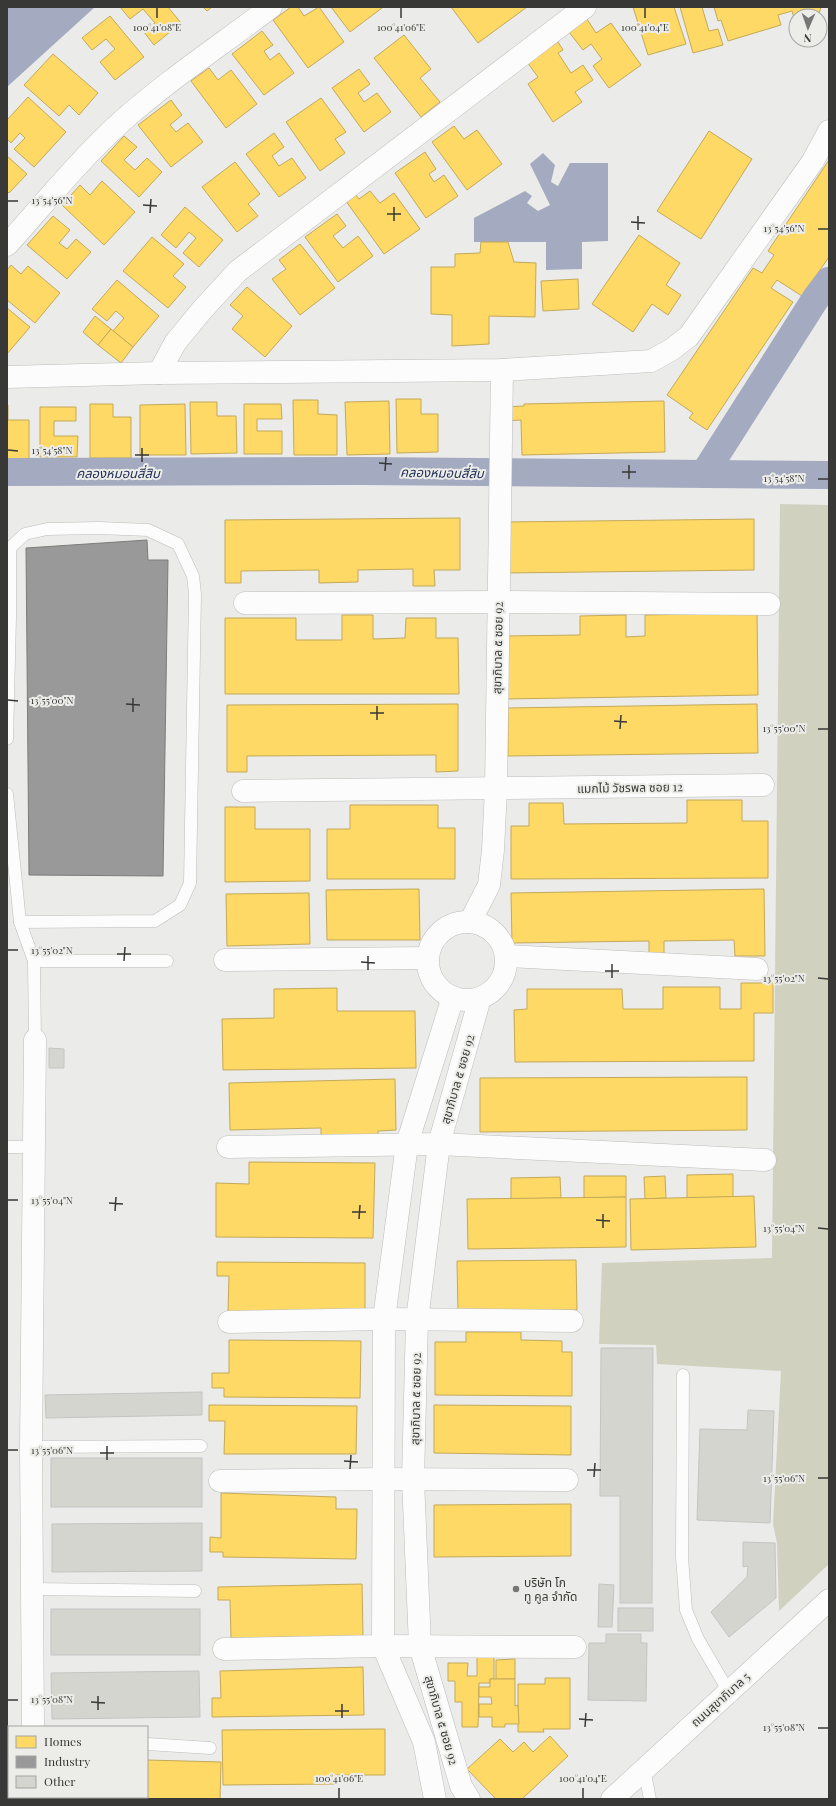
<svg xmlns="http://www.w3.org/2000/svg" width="836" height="1806" font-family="'Playfair Display','Noto Sans Thai',serif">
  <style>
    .green { fill: #d1d1c0 }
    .water { fill: #a4abc0 }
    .homes { fill: #ffd966; stroke: #c3a958 }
    .industry { fill: #999; stroke: #7c7c7b }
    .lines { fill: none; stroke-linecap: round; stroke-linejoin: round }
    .canal { stroke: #a4abc0; stroke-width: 28 }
    .building { fill: #d5d5cf; stroke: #c4c4c3 }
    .service-casing { stroke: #bdbdbc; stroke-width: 13 }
    .minor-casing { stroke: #bdbdbc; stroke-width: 23 }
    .secondary-casing { stroke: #bdbdbc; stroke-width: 23 }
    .service { stroke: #fcfcfc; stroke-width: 12 }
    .minor { stroke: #fcfcfc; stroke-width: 22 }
    .secondary { stroke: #fcfcfc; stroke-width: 22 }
    .ticks { fill: none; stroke: #383836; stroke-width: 1.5 }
    .poi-dot { fill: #777775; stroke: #ecece9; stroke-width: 1.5 }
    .labels { text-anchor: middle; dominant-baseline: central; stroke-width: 4; stroke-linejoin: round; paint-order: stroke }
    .street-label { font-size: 12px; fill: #383836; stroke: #ecece9 }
    .poi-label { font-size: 12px; fill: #383836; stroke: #ecece9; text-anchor: start }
    .water-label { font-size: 13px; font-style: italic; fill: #24315b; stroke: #ecece9 }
    .ticks-label { font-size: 10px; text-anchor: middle; fill: #383836; stroke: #ecece9; stroke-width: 4; stroke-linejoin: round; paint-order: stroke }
  </style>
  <rect width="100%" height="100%" fill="#ebebea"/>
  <!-- green -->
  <g class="green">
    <path d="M 780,504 L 829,505 L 829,1564 L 779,1611 L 777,1543 L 773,1524 L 781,1371 L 657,1364 L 656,1345 L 599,1344 L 602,1263 L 772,1258 Z"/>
    <path d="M 7,1480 L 8,1634 L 7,1634 Z"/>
  </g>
  <!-- water -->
  <g class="water">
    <path d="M 7,7 L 95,7 L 7,87 Z"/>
    <path d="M 543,153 L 555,165 L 551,182 L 558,186 L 570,163 L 608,163 L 608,241 L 582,242 L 582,269 L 546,270 L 546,242 L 474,242 L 474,218 L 525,191 L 532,196 L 527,203 L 538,211 L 550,205 L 530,164 Z"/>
  </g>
  <!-- homes -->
  <g class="homes">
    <path d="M 120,7 L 168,7 L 181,23 L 154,45 L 144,32 L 155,23 L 143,9 L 130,19 Z"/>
    <path d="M 203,7 L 212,7 L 207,11 Z"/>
    <path d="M 291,7 L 298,7 L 304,16 L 319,7 L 344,42 L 308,68 L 273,20 Z"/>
    <path d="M 331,7 L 381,7 L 382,8 L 350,32 Z"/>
    <path d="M 451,7 L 527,7 L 478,43 Z"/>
    <path d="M 633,7 L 674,7 L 686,44 L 648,55 Z"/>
    <path d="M 680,7 L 702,7 L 709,31 L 718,29 L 723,45 L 693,53 Z"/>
    <path d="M 714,7 L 821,7 L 819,14 L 813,16 L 796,16 L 795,21 L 792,11 L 778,15 L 781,25 L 728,41 L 721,20 L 718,21 Z"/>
    <path d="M 110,16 L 144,57 L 115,80 L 100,62 L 115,49 L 106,39 L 92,50 L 82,38 Z"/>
    <path d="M 587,19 L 596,33 L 611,23 L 641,65 L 609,88 L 593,66 L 602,59 L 591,44 L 583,50 L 569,32 Z"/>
    <path d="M 262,31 L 273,45 L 264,51 L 270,60 L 279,53 L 294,73 L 264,95 L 232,54 Z"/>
    <path d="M 404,35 L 431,69 L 420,78 L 440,102 L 421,117 L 374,58 Z"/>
    <path d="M 558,42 L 563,50 L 558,53 L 571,73 L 583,65 L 593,80 L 575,92 L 582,102 L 553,122 L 528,84 L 538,77 L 527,62 Z"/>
    <path d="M 53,54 L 98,93 L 79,115 L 69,105 L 59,116 L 24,85 Z"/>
    <path d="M 209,68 L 218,80 L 231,70 L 257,104 L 226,128 L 191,81 Z"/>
    <path d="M 359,69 L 370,84 L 358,93 L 364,102 L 377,93 L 391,112 L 364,132 L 332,88 Z"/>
    <path d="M 28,97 L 66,132 L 34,167 L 14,149 L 25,138 L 20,133 L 11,143 L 7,139 L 7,120 Z"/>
    <path d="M 321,98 L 346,132 L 335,139 L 345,153 L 320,171 L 286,122 Z"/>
    <path d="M 171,100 L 182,115 L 170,125 L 176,132 L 188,123 L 203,142 L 171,167 L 138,125 Z"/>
    <path d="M 454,126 L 464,139 L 477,130 L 502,164 L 467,190 L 432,142 Z"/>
    <path d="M 709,131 L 752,159 L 701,239 L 657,211 Z"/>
    <path d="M 274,133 L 284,147 L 272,156 L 279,166 L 292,158 L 306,178 L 279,197 L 246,154 Z"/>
    <path d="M 124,136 L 137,147 L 124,160 L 135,170 L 147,158 L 162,172 L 139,197 L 101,161 Z"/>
    <path d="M 425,152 L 436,169 L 429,174 L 434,182 L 444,175 L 458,196 L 426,218 L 395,173 Z"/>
    <path d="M 7,156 L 27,174 L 9,193 L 7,191 Z"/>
    <path d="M 829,160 L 829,257 L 802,296 L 777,280 L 771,288 L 793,302 L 707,430 L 689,418 L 693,413 L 667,395 L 753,268 L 762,273 L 774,255 L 768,251 Z"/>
    <path d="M 235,162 L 260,194 L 248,204 L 258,216 L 237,232 L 202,187 Z"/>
    <path d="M 102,181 L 135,212 L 104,245 L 62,205 L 80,185 L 90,195 Z"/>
    <path d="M 352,190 L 359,199 L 370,191 L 380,203 L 394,193 L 420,229 L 384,254 L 343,197 Z"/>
    <path d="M 185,207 L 223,240 L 199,267 L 183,253 L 196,238 L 189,232 L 176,248 L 161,235 Z"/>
    <path d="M 337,214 L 346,226 L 333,236 L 343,248 L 358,236 L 373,256 L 338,282 L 305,237 Z"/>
    <path d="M 53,216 L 70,230 L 59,243 L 67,249 L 76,239 L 91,252 L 67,279 L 27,245 Z"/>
    <path d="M 639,235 L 680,263 L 666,285 L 681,295 L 668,315 L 652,304 L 633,332 L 592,304 Z"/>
    <path d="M 152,237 L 184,264 L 173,276 L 186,287 L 168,308 L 123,271 Z"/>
    <path d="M 481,242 L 508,242 L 514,262 L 536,263 L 535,317 L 489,316 L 489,344 L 452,346 L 452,315 L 431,314 L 431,267 L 455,267 L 455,254 L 480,253 Z"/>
    <path d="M 300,244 L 335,288 L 300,315 L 272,279 L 286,269 L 279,260 Z"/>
    <path d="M 11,265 L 21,274 L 28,266 L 60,293 L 35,323 L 7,300 L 7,270 Z"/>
    <path d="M 578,279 L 579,309 L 543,311 L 541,281 Z"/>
    <path d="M 117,280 L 159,316 L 133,347 L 113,331 L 124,318 L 116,311 L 107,321 L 92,309 Z"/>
    <path d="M 247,287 L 292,326 L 265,357 L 232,329 L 243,316 L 230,305 Z"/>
    <path d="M 7,308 L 30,327 L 7,354 Z"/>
    <path d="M 95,316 L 111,329 L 98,345 L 83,332 Z"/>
    <path d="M 111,329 L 133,347 L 121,363 L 98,345 Z"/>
    <path d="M 396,399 L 421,399 L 421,414 L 438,414 L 438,452 L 397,453 Z"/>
    <path d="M 293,400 L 318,400 L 318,414 L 337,415 L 337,455 L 294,455 Z"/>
    <path d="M 389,401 L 390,454 L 347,455 L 345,402 Z"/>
    <path d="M 664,401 L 665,452 L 522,455 L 521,420 L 504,421 L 504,407 L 524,406 L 524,404 Z"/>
    <path d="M 190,402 L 217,402 L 217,416 L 236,416 L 237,453 L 191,454 Z"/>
    <path d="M 90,404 L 113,404 L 113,417 L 131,417 L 131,458 L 90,458 Z"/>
    <path d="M 185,404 L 186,455 L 140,455 L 140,405 Z"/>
    <path d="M 244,404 L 281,404 L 282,419 L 257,419 L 257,431 L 282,431 L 282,454 L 244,454 Z"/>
    <path d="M 7,405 L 8,405 L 8,420 L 29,420 L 29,459 L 7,459 Z"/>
    <path d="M 40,407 L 76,407 L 76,421 L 54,421 L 54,436 L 78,436 L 77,457 L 40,457 Z"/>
    <path d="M 460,518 L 460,570 L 434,570 L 435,586 L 413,586 L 413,569 L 358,570 L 358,582 L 319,583 L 319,570 L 241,571 L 241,583 L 225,583 L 225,520 Z"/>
    <path d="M 754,519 L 754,570 L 506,573 L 506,522 Z"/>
    <path d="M 757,613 L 758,695 L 505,699 L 504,636 L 580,635 L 580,616 L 626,615 L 626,637 L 645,636 L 645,615 Z"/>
    <path d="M 342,615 L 373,615 L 373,639 L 405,638 L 406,618 L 436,618 L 436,638 L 458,638 L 459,694 L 225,694 L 225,618 L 296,618 L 296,640 L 342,640 Z"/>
    <path d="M 458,704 L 458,771 L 436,772 L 436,755 L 247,756 L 247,772 L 227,772 L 227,705 Z"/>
    <path d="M 757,704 L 758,753 L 508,756 L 508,708 Z"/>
    <path d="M 687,800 L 742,800 L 742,821 L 768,821 L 768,878 L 511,879 L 511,826 L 529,826 L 529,803 L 563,803 L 564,824 L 687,823 Z"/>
    <path d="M 350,805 L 438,805 L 438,828 L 455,828 L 455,879 L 327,879 L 327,829 L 350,829 Z"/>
    <path d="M 225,807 L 255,807 L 255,829 L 310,829 L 310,881 L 225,882 Z"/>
    <path d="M 419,889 L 420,940 L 327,940 L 326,890 Z"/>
    <path d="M 764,889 L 765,956 L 735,956 L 734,940 L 664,941 L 664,955 L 649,955 L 649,941 L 512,943 L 511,893 Z"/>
    <path d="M 309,893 L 310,944 L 227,946 L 226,894 Z"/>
    <path d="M 741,983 L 773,983 L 773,1013 L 754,1013 L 754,1061 L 515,1062 L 514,1010 L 527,1009 L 527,989 L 622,989 L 623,1009 L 663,1009 L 663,987 L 720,987 L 720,1009 L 741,1009 Z"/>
    <path d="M 337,988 L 337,1011 L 415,1011 L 416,1068 L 223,1070 L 222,1019 L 274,1018 L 274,989 Z"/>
    <path d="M 747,1077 L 747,1130 L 480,1132 L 480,1078 Z"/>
    <path d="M 395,1079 L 396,1130 L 378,1131 L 378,1143 L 321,1144 L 321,1128 L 230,1130 L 229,1083 Z"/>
    <path d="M 249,1162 L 375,1163 L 373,1238 L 216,1237 L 216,1183 L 249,1184 Z"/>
    <path d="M 733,1174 L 733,1197 L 687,1198 L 687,1175 Z"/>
    <path d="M 584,1176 L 626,1176 L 626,1197 L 584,1198 Z"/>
    <path d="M 665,1176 L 666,1198 L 645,1199 L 644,1177 Z"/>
    <path d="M 560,1177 L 561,1198 L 511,1199 L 511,1178 Z"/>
    <path d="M 754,1196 L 756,1247 L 631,1250 L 630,1199 Z"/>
    <path d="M 626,1197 L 626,1247 L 468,1249 L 467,1199 Z"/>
    <path d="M 576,1260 L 577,1310 L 458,1311 L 457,1261 Z"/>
    <path d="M 217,1262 L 365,1263 L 365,1313 L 228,1312 L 229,1276 L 217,1276 Z"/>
    <path d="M 466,1332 L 521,1332 L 521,1340 L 562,1341 L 562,1352 L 572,1352 L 572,1396 L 435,1395 L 435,1342 L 466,1342 Z"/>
    <path d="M 229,1340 L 361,1341 L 360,1398 L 224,1397 L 224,1388 L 212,1388 L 212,1373 L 229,1373 Z"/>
    <path d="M 209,1405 L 357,1406 L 356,1454 L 224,1454 L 225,1421 L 209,1421 Z"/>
    <path d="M 434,1405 L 571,1406 L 571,1455 L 434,1453 Z"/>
    <path d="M 221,1493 L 336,1497 L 336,1509 L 357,1509 L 356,1559 L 223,1557 L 223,1552 L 210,1552 L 210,1537 L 221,1538 Z"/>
    <path d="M 571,1504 L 571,1556 L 434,1557 L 434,1505 Z"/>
    <path d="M 362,1584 L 363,1636 L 231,1638 L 230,1600 L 218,1600 L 218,1587 Z"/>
    <path d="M 477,1657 L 494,1657 L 494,1679 L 490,1679 L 490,1683 L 479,1683 L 478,1727 L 462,1727 L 462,1702 L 455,1702 L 455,1681 L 448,1681 L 448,1663 L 468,1663 L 467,1676 L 477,1676 Z"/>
    <path d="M 515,1659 L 515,1679 L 496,1679 L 496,1660 Z"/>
    <path d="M 363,1667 L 364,1715 L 212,1717 L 212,1698 L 221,1698 L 220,1671 Z"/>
    <path d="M 545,1678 L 570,1678 L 570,1729 L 543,1729 L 544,1732 L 518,1732 L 518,1684 L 545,1684 Z"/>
    <path d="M 490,1679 L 515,1679 L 515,1706 L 518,1705 L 519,1724 L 505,1724 L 505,1727 L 492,1727 L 492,1717 L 479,1717 L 479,1704 L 492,1704 L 491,1697 L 479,1697 L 479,1687 L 490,1687 Z"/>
    <path d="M 385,1729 L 385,1775 L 336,1775 L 336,1784 L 223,1785 L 222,1730 Z"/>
    <path d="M 550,1736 L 568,1756 L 522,1799 L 496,1799 L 467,1769 L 500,1739 L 513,1752 L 524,1742 L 533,1752 Z"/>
    <path d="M 147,1760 L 221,1762 L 220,1799 L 67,1799 L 67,1797 L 147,1797 Z"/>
  </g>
  <!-- industry -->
  <path class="industry" d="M 147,540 L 148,560 L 168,560 L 163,876 L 29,875 L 26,548 Z"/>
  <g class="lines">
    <!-- canal -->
    <g class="canal">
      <path d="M 7,472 L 360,471 L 829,475"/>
      <path d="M 704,474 L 816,298 L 829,281"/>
    </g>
  </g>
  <!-- building -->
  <g class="building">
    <path d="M 49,1048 L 64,1049 L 64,1068 L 49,1068 Z"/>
    <path d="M 601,1348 L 653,1348 L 652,1603 L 620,1603 L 620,1496 L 600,1496 Z"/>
    <path d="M 202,1392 L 202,1415 L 46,1418 L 45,1395 Z"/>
    <path d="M 748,1410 L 774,1411 L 770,1523 L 697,1520 L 700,1429 L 747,1430 Z"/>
    <rect x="51" y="1458" width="151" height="49"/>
    <path d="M 202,1523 L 202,1571 L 52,1572 L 52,1524 Z"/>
    <path d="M 743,1542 L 775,1543 L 776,1598 L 729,1637 L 711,1612 L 747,1577 L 748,1566 L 743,1567 Z"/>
    <path d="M 599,1584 L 614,1585 L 612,1627 L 598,1627 Z"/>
    <rect x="618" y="1608" width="35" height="23"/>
    <rect x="51" y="1609" width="149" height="46"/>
    <path d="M 606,1634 L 641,1634 L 641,1643 L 647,1643 L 646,1701 L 588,1700 L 589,1643 L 606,1643 Z"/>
    <path d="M 199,1671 L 200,1717 L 52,1719 L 51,1673 Z"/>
  </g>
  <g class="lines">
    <!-- service casing -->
    <g class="service-casing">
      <g id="service">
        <path d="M 7,739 L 10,617 L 10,548 L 25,534 L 47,529 L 99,528 L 148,530 L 178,544 L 193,576 L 195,594 L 190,883 L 180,905 L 155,921 L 20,922"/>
        <path d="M 7,794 L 20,922 L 34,961 L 35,1040"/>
        <path d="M 34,961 L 167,961"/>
        <path d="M 7,1147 L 34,1147"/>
        <path d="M 683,1375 L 682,1557 L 686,1610 L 698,1639 L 729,1692"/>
        <path d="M 31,1447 L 201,1446"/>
        <path d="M 33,1589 L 195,1591"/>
        <path d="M 147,1744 L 210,1748"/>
        <path d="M 644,1769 L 650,1799"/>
      </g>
    </g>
    <!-- minor casing -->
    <g class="minor-casing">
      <g id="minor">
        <path d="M 7,245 C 44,204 80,159 121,122 C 168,80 221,45 271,7"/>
        <path d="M 159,373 L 175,343 L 202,310 L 238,271 L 585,7"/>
        <path d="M 7,377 L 159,373 L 502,370 L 651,361 L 671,350 L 689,336 L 813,161 L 829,131"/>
        <path d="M 245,603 L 498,602 L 769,604"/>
        <path d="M 243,791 L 763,785"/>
        <path d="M 470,922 L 489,885 L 493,850 L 496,789 L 502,370"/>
        <circle cx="467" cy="961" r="39"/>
        <path d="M 506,956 L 757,969"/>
        <path d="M 225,960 L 428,958"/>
        <path d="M 228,1147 L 439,1144 L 765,1160"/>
        <path d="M 229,1322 L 384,1319 L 572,1321"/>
        <path d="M 220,1481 L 383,1479 L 567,1480"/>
        <path d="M 224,1649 L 383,1646 L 575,1647"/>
        <path d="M 33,1727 L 31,1447 L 35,1040"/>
        <path d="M 33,1799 L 33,1797"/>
        <path d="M 435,1799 L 424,1742 L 383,1646 L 384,1319 L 407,1144 L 453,997"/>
        <path d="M 469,1799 L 461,1786 L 420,1646 L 413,1479 L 417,1320 L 439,1144 L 480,998"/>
      </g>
    </g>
    <!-- secondary casing -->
    <g class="secondary-casing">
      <path id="secondary" d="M 612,1799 L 829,1600"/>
    </g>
    <!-- service -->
    <use href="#service" class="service"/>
    <!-- minor -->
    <use href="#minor" class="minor"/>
    <!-- secondary -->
    <use href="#secondary" class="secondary"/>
  </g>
  <!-- ticks -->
  <path class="ticks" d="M 157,18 L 157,8M 401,18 L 401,8M 645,18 L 645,8M 8,201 L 18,201M 143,205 L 157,206M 150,213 L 151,199M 387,214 L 401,214M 394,221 L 394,207M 631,222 L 645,223M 818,229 L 828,229M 638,230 L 638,216M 8,450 L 18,451M 135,455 L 149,455M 142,462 L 142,448M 379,463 L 392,464M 385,471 L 386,457M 622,472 L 636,472M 629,479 L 629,465M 818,479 L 828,479M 8,700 L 18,701M 126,704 L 140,705M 133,712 L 133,698M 370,713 L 384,713M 377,720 L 377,706M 614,721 L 627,722M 620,729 L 621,715M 818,729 L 828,729M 8,950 L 18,950M 117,954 L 131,954M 124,961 L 125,947M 361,962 L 375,963M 368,970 L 368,956M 605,971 L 619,971M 612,978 L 612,964M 818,978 L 828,979M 8,1200 L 18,1200M 109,1203 L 123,1204M 115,1211 L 116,1197M 352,1212 L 366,1212M 359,1219 L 360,1205M 596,1220 L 610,1221M 603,1228 L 603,1214M 818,1228 L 828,1229M 8,1450 L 18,1450M 100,1453 L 114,1453M 107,1460 L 107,1446M 344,1461 L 358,1462M 350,1469 L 351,1455M 587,1470 L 601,1470M 594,1477 L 595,1463M 818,1478 L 828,1478M 8,1700 L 18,1700M 91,1702 L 105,1703M 98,1710 L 98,1696M 335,1711 L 349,1711M 342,1718 L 342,1704M 579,1719 L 593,1720M 585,1727 L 586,1713M 818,1728 L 828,1728M 339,1798 L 339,1788M 583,1798 L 583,1788"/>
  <!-- markers -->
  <circle class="poi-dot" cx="516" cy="1589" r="4"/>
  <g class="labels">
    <!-- street labels -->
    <g class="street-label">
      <text transform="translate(497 648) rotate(-89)">สุขาภิบาล ๕ ซอย 92</text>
      <text transform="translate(630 787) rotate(-1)">แมกไม้ วัชรพล ซอย 12</text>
      <text transform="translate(457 1079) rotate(-74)">สุขาภิบาล ๕ ซอย 92</text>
      <text transform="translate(415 1399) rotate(-89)">สุขาภิบาล ๕ ซอย 92</text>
      <text transform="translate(720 1699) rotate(-42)">ถนนสุขาภิบาล 5</text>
      <text transform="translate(442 1720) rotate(74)">สุขาภิบาล ๕ ซอย 92</text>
    </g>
    <!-- poi labels -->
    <g class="poi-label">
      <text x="524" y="1582">บริษัท โก<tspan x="524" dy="14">ทู คูล จำกัด</tspan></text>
    </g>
    <!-- water labels -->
    <g class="water-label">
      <text x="118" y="472">คลองหมอนสี่สิบ</text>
      <text transform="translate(442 472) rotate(1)">คลองหมอนสี่สิบ</text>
    </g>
  </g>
  <g class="ticks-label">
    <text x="157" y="31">100°41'08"E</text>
    <text x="401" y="31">100°41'06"E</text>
    <text x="645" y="31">100°41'04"E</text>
    <text x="52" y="204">13°54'56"N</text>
    <text x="784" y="232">13°54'56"N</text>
    <text x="52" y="454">13°54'58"N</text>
    <text x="784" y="482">13°54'58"N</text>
    <text x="52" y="704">13°55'00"N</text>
    <text x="784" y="732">13°55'00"N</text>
    <text x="52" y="954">13°55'02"N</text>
    <text x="784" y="982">13°55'02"N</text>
    <text x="52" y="1204">13°55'04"N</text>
    <text x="784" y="1232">13°55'04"N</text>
    <text x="52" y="1454">13°55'06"N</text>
    <text x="784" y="1482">13°55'06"N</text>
    <text x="52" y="1703">13°55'08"N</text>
    <text x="784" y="1731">13°55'08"N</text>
    <text x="339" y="1782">100°41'06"E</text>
    <text x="583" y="1782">100°41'04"E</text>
  </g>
  <!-- border -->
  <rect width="836" height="1806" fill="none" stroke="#383836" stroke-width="16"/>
  <!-- legend -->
  <rect x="8" y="1726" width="140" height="72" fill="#ecece9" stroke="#a4a4a1"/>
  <rect x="16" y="1736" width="20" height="12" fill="#ffd966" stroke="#a4a4a1"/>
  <text x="44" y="1746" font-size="12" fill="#383836">Homes</text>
  <rect x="16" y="1756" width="20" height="12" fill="#999999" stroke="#a4a4a1"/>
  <text x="44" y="1766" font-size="12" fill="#383836">Industry</text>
  <rect x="16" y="1776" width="20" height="12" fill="#d5d5cf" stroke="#a4a4a1"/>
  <text x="44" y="1786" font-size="12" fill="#383836">Other</text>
  <!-- north arrow -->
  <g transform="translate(808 28) rotate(182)"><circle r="19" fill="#ecece9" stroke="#a4a4a1"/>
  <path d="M0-3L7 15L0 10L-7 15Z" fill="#777775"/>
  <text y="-6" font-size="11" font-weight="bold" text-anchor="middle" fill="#383836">N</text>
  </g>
</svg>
